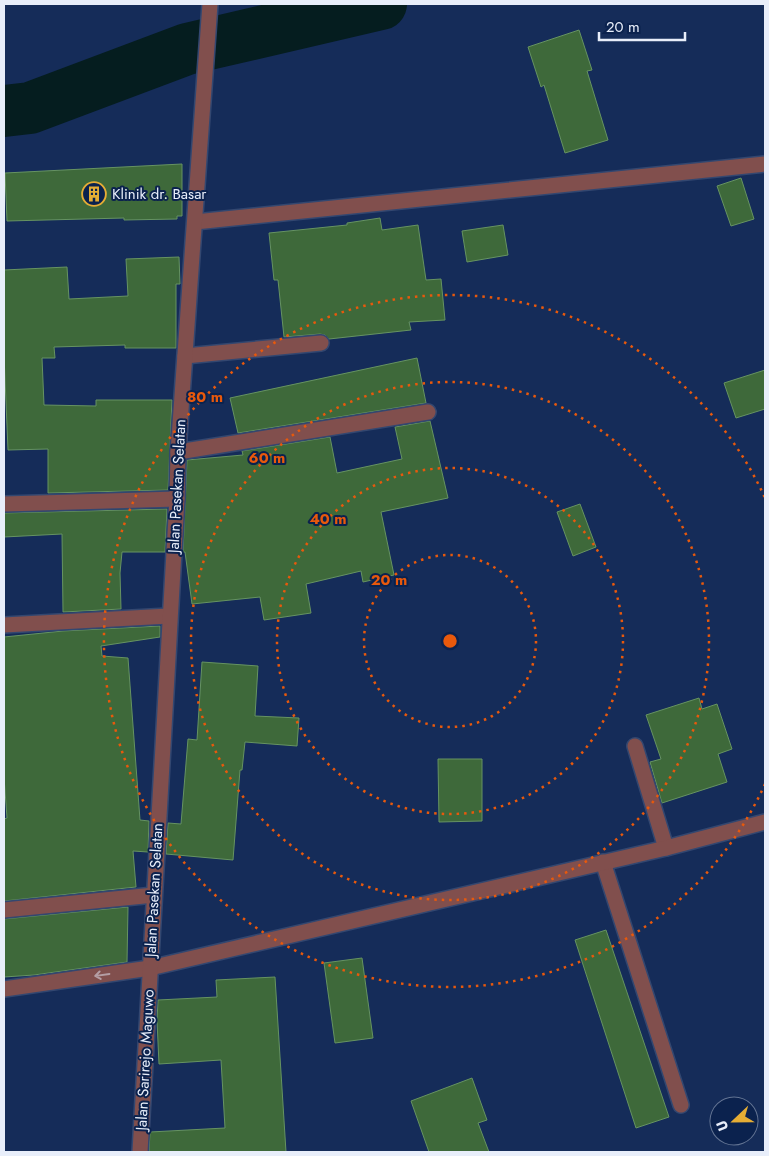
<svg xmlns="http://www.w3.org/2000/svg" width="769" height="1156" font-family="Jost,sans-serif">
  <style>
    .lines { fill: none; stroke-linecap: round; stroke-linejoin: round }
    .river { stroke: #051d1f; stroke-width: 52 }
    .building { fill: #3e693a; stroke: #669362 }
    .minor-casing { stroke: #334770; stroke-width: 18 }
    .minor { stroke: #814f4d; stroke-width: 15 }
    .oneway { stroke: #b49ea4 }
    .ring { fill: none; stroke: #e8590c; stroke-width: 2.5; stroke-dasharray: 2.5 5 }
    .labels { text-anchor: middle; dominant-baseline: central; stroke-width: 4; stroke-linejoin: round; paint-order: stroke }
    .poi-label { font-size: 15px; fill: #e8eefa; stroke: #0b224e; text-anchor: start }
    .street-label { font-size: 15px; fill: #e8eefa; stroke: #0b224e }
    .centre { fill: #e8590c; stroke: #0b224e; stroke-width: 2.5 }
    .ring-label { font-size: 15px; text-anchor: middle; font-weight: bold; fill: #e8590c; stroke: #0b224e; stroke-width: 4; stroke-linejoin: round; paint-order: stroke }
  </style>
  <rect width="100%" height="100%" fill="#152c59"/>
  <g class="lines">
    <!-- river -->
    <path class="river" d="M 4,111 L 30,108 L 187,49 L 381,4"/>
  </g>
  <!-- building -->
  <g class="building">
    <path d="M 579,30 L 592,70 L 587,71 L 608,140 L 565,153 L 544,85 L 541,87 L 528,47 Z"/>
    <path d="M 182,164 L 182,216 L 177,216 L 177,219 L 124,220 L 124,218 L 7,221 L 5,173 Z"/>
    <path d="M 741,178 L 754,219 L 731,226 L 717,186 Z"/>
    <path d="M 380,218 L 382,230 L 418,225 L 426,280 L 441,279 L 445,320 L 409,322 L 411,330 L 329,339 L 325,335 L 320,334 L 284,337 L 278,280 L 274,280 L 269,233 L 347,225 L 347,223 Z"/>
    <path d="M 503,225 L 508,255 L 467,262 L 462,231 Z"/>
    <path d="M 179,257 L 180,284 L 176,284 L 176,348 L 125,348 L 125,345 L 54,347 L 55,358 L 42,358 L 44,405 L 96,406 L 96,400 L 172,400 L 168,490 L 48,493 L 48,449 L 8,450 L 4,355 L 4,270 L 67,267 L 69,299 L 128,296 L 126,259 Z"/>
    <path d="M 417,358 L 426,403 L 238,433 L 230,398 Z"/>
    <path d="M 765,370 L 765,409 L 736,418 L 724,383 Z"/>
    <path d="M 430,421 L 448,498 L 381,512 L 394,575 L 363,582 L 361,571 L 306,584 L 311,613 L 264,620 L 260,597 L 192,604 L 185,552 L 183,552 L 187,460 L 243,455 L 242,451 L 330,437 L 337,473 L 402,459 L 395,427 Z"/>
    <path d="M 580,504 L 596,547 L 573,556 L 557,512 Z"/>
    <path d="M 167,509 L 165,552 L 122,552 L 120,573 L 121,609 L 63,612 L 62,534 L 4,537 L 4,513 Z"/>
    <path d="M 160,626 L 160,637 L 101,646 L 102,656 L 128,658 L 140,820 L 149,821 L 148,852 L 133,851 L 136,887 L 4,901 L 4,819 L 7,818 L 4,777 L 4,637 L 63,631 Z"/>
    <path d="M 202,662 L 258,666 L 255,716 L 299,718 L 297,746 L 245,742 L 242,770 L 240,770 L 233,860 L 166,854 L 168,823 L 181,824 L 188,739 L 197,740 Z"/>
    <path d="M 699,698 L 702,709 L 717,704 L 732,749 L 718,754 L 727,782 L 662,803 L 650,762 L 661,759 L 646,715 Z"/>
    <path d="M 438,759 L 482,759 L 482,821 L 439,822 Z"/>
    <path d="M 128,907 L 127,962 L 34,975 L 4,977 L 4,919 Z"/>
    <path d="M 606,930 L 669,1117 L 636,1128 L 575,940 Z"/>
    <path d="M 362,958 L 373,1038 L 335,1043 L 324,963 Z"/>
    <path d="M 275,977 L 286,1152 L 149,1152 L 150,1132 L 225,1128 L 221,1060 L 159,1064 L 157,1021 L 158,1000 L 217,997 L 216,980 Z"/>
    <path d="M 472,1078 L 487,1120 L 478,1123 L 489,1152 L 429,1152 L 411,1101 Z"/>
  </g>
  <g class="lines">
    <!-- minor casing -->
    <g class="minor-casing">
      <g id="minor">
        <path d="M 195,222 L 765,164"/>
        <path d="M 185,356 L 321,343"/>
        <path d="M 178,452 L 428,412"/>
        <path d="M 4,504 L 177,499"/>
        <path d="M 4,625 L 169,616"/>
        <path d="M 635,746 L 666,848"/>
        <path d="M 603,862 L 681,1105"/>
        <path d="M 4,910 L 154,895"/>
        <path d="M 4,989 L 150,968 L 666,848 L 765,822"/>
        <path d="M 140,1152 L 177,499 L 178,452 L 210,4"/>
      </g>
    </g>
    <!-- minor -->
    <use href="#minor" class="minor"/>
  </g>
  <!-- one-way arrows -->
  <defs><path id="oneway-shaft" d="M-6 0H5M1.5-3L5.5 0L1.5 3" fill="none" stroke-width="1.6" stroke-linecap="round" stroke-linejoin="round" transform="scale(1.25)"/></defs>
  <use class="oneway" href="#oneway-shaft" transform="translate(102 975) rotate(172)"/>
  <!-- distance rings -->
  <g class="ring">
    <circle cx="450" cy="641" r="86"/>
    <circle cx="450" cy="641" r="173"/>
    <circle cx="450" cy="641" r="259"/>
    <path d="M765 784A346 346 0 1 1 765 498"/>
  </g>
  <!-- icons -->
  <defs>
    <g id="building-ring" transform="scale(1.25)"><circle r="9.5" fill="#0b224e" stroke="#e5ad35" stroke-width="1.5"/><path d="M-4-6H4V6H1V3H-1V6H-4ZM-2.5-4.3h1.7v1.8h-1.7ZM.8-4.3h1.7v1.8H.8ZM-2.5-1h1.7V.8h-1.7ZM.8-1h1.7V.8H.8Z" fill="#e5ad35"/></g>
  </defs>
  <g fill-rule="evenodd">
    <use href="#building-ring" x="94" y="194"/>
  </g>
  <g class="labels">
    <!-- poi labels -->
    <g class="poi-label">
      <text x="112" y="194">Klinik dr. Basar</text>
    </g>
    <!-- street labels -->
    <g class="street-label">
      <text transform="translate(177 486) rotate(-87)">Jalan Pasekan Selatan</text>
      <text transform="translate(154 890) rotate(-87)">Jalan Pasekan Selatan</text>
      <text transform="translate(145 1060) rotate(-87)">Jalan Sarirejo Maguwo</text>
    </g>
  </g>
  <circle cx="450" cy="641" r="8" class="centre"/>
  <g class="ring-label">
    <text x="205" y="402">80 m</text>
    <text x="267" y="463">60 m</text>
    <text x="328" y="524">40 m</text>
    <text x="389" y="585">20 m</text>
  </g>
  <!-- border -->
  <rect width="769" height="1156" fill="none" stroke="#e8eefa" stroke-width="10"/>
  <!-- north arrow -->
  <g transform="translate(734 1121) rotate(248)"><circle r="24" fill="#0b224e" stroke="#637493"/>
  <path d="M0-4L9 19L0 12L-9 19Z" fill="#e5ad35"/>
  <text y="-8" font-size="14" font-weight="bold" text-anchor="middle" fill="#e8eefa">U</text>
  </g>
  <!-- scale -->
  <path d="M599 32v8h86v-8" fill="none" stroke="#e8eefa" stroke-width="2.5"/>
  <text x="606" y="32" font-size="15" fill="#e8eefa" stroke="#0b224e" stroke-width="4" paint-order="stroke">20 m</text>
</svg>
